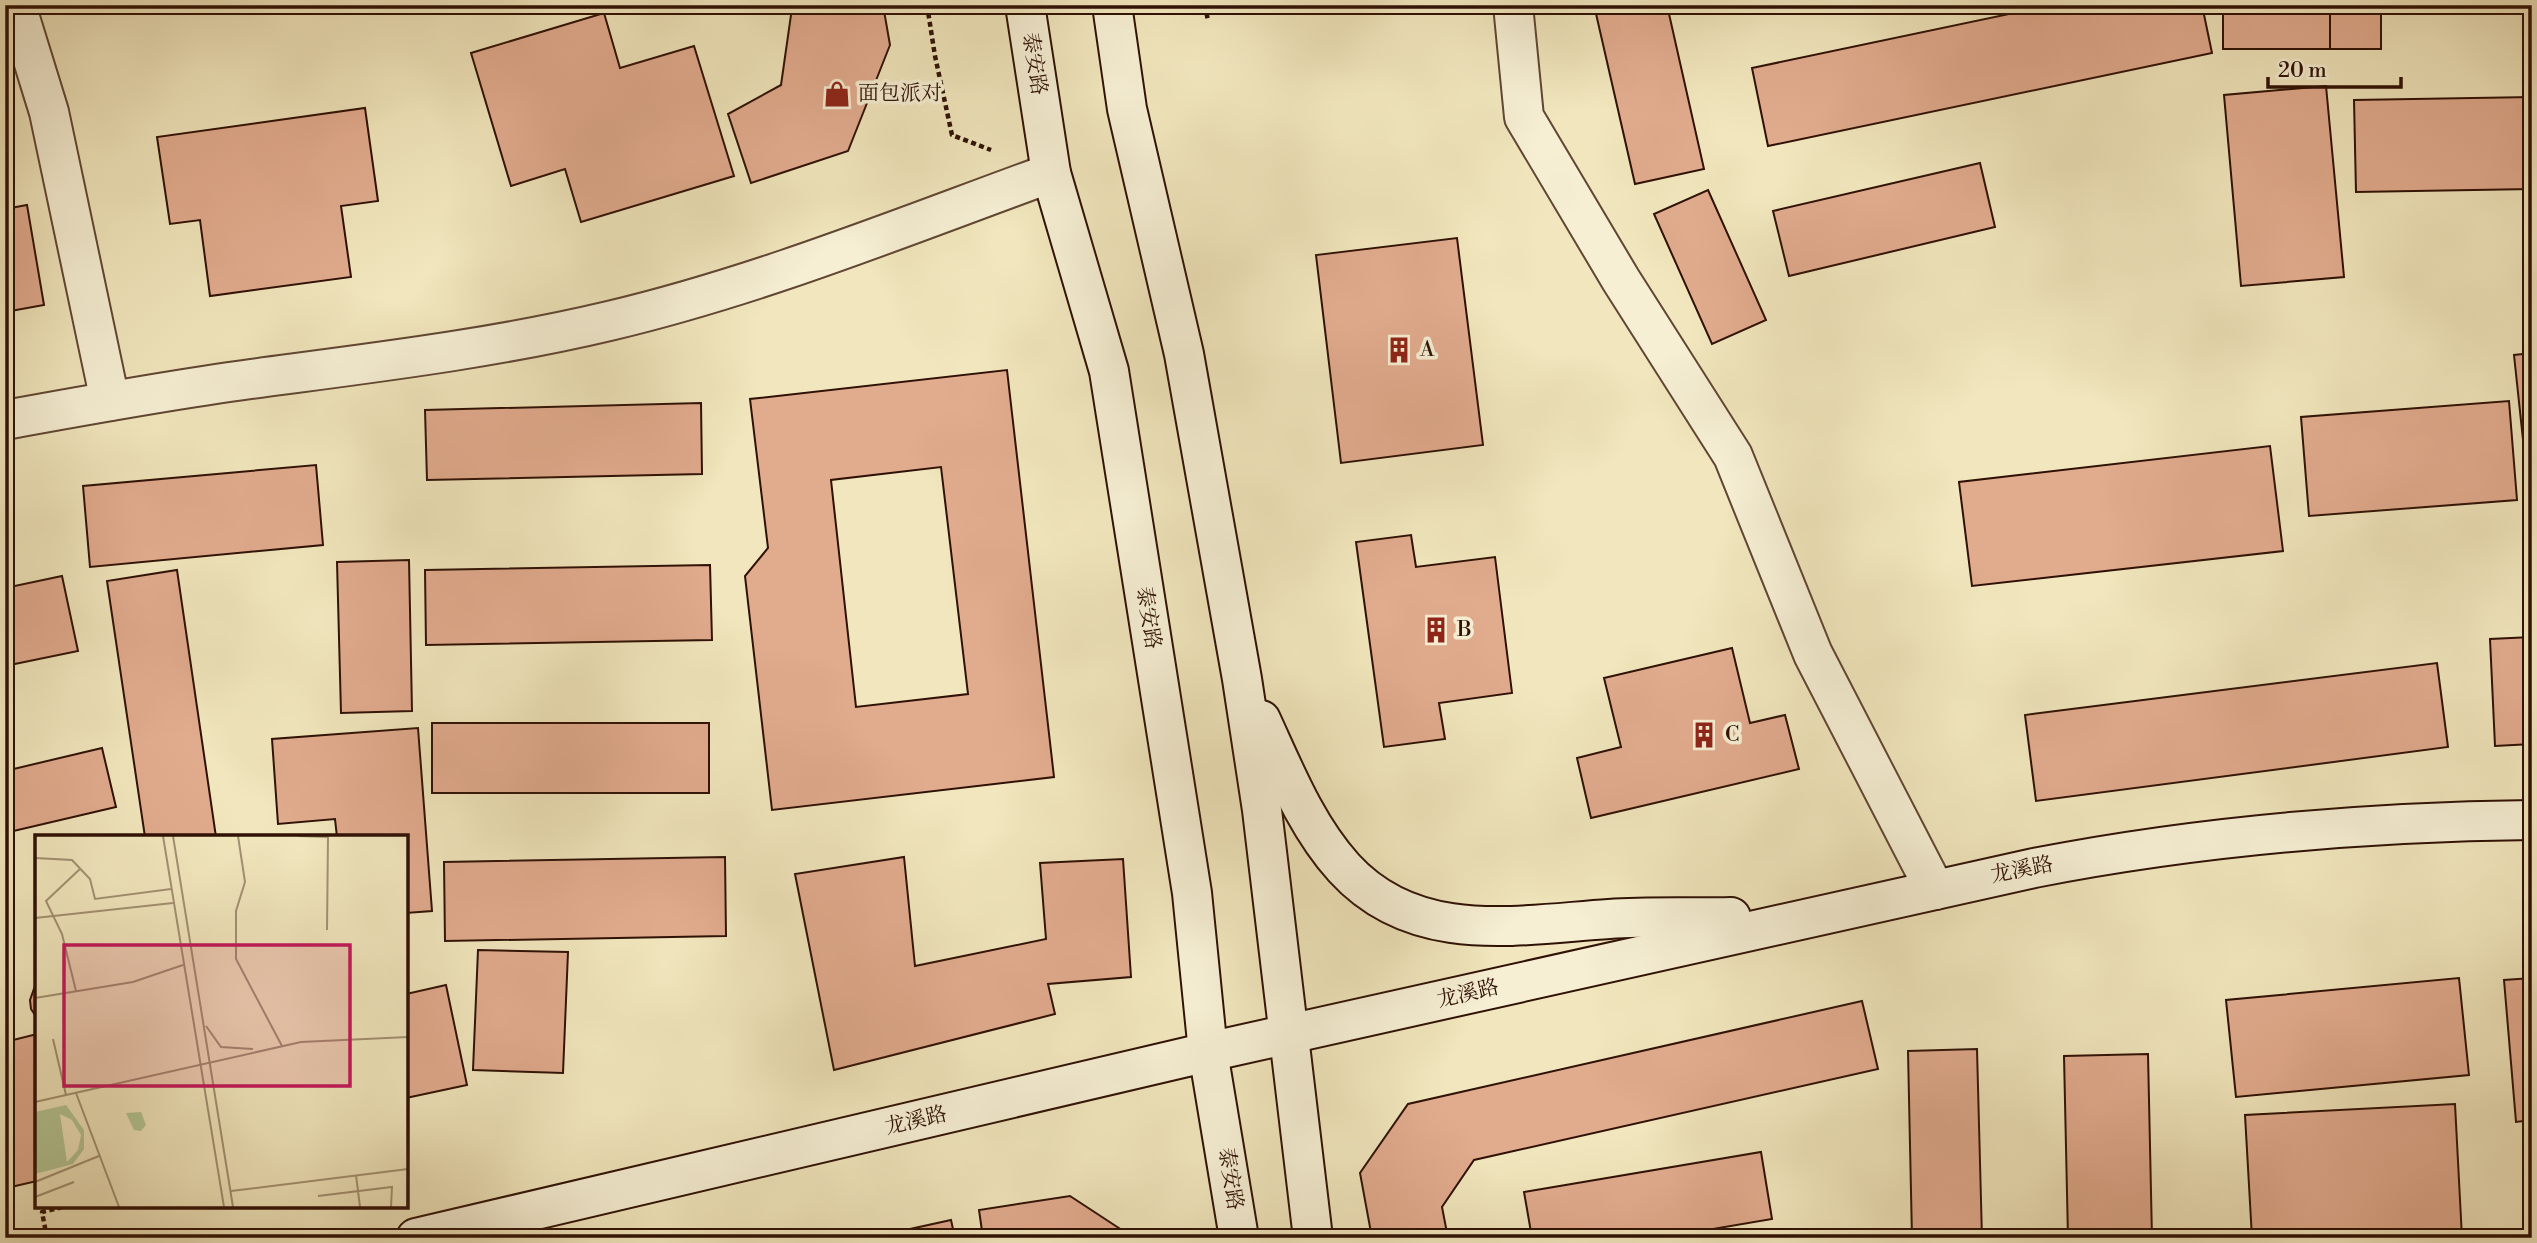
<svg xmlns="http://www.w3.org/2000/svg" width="2537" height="1243" font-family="'Libre Bodoni','Noto Serif SC',serif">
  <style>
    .building { fill: #e1ab8e; stroke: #2f1105; stroke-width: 2; fill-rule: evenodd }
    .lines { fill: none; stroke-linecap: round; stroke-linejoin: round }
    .street-casing { stroke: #604633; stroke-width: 42 }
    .secondary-casing { stroke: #2f1105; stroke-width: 42 }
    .path { stroke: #2f1105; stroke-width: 4.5; stroke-dasharray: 5 3.5; stroke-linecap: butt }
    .street { stroke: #f6efd4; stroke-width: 38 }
    .secondary { stroke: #f6efd4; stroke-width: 38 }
    .labels { text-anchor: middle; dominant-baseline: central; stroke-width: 7; stroke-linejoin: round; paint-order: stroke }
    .street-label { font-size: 21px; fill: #2f1105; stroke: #f6efd4 }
    .poi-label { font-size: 21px; fill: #2f1105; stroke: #f6efd4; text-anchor: start }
    .inset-road { fill: none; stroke: #a39173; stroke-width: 2 }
    .view { fill: #c2185b; fill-opacity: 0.15; stroke: #c2185b; stroke-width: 3.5 }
    .inset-edge { fill: none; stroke: #2f1105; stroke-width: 3.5 }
  </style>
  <rect width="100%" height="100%" fill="#f1e6bd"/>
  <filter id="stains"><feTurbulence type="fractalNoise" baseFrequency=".00286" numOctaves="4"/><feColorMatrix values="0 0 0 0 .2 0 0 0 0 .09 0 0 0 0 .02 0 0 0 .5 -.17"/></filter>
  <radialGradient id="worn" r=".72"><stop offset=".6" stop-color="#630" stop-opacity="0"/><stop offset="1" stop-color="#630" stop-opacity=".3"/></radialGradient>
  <!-- building -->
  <g class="building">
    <path d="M 790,5 L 883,5 L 890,45 L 848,151 L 751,183 L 728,114 L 781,85 L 791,15 Z"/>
    <path d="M 1594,5 L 1667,5 L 1704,169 L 1635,184 Z"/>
    <path d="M 2052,5 L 2202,5 L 2212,53 L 1768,146 L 1752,68 Z"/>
    <rect x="2223" y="5" width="107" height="44"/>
    <rect x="2330" y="5" width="51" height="44"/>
    <path d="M 604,13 L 620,68 L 694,46 L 734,176 L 581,222 L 565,169 L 511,186 L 471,53 Z"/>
    <path d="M 2326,86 L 2344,277 L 2241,286 L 2224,95 Z"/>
    <path d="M 2532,97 L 2532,189 L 2356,192 L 2354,100 Z"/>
    <path d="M 365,108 L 378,201 L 341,206 L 351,277 L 210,296 L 200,220 L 170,224 L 157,137 Z"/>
    <path d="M 1980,163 L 1995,227 L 1789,276 L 1773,211 Z"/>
    <path d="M 1708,190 L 1766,320 L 1712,344 L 1654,214 Z"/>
    <path d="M 27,205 L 44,305 L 5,312 L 5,209 Z"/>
    <path d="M 1457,238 L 1483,445 L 1341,463 L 1316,255 Z"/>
    <path d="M 2532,353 L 2532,467 L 2526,468 L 2514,355 Z"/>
    <path d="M 1007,370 L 1054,777 L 772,810 L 745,576 L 768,548 L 750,399 ZM 941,467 L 968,694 L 856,707 L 831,480 Z"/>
    <path d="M 2509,401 L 2517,500 L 2309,516 L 2301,417 Z"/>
    <path d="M 701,403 L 702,474 L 427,480 L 425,410 Z"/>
    <path d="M 2270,446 L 2283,551 L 1972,586 L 1959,482 Z"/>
    <path d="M 316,465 L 323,545 L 90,567 L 83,486 Z"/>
    <path d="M 1411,535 L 1416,567 L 1495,557 L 1512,693 L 1439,703 L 1445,739 L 1384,747 L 1356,542 Z"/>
    <path d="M 409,560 L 412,711 L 341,713 L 337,562 Z"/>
    <path d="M 710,565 L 712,640 L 426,645 L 425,570 Z"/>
    <path d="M 177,570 L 216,837 L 145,837 L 107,581 Z"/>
    <path d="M 62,576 L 78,651 L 5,666 L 5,588 Z"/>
    <path d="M 2532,637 L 2532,744 L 2495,746 L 2490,639 Z"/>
    <path d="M 1732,648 L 1750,723 L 1785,715 L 1799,769 L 1591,818 L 1577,758 L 1621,747 L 1604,678 Z"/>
    <path d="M 2437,663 L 2448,747 L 2036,801 L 2025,715 Z"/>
    <rect x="432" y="723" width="277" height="70"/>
    <path d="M 418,728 L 432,911 L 406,913 L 406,837 L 337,837 L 335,819 L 278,824 L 272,739 Z"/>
    <path d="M 102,748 L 116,807 L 5,833 L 5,771 Z"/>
    <path d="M 725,857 L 726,936 L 445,941 L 444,862 Z"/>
    <path d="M 904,857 L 915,966 L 1046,939 L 1040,863 L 1123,859 L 1131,977 L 1048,984 L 1055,1014 L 834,1070 L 795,874 Z"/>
    <path d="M 478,950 L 568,952 L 563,1073 L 473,1070 Z"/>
    <path d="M 2459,978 L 2469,1075 L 2236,1097 L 2226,1000 Z"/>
    <path d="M 2532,978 L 2532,1120 L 2516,1122 L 2504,980 Z"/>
    <path d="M 36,983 L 37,983 L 37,1018 L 31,1009 L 30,1000 Z"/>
    <path d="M 446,985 L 467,1085 L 406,1098 L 406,994 Z"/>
    <path d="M 1862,1001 L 1878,1069 L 1474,1160 L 1442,1207 L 1448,1238 L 1372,1238 L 1360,1173 L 1408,1104 Z"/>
    <path d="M 37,1034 L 37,1181 L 11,1187 L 5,1162 L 5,1042 Z"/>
    <path d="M 1977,1049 L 1982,1238 L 1912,1238 L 1908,1051 Z"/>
    <path d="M 2148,1054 L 2152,1238 L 2068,1238 L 2064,1056 Z"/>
    <path d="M 2455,1104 L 2462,1238 L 2252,1238 L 2245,1115 Z"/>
    <path d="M 1761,1152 L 1772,1219 L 1660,1238 L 1532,1238 L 1524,1192 Z"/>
    <path d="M 1070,1196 L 1134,1238 L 983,1238 L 979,1210 Z"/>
    <path d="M 951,1220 L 955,1238 L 869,1238 Z"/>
  </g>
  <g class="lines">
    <!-- street casing -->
    <g class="street-casing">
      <g id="street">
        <path d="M 16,5 L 49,112 L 110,401"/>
        <path d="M 1513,5 L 1524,117 L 1621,280 L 1733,456 L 1813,654 L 1935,890"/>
        <path d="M 5,420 C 87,405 169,390 251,379 C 371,363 491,349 609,321 C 761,285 905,226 1051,173"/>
      </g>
    </g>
    <!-- secondary casing -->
    <g class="secondary-casing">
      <g id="secondary">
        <path d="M 1025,5 L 1051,173 L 1109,371 L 1192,893 L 1208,1052 L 1239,1238"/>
        <path d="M 1112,5 L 1127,109 L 1184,354 L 1242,679 L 1262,810 L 1313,1238"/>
        <path d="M 1261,720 C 1285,772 1306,826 1344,868 C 1415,946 1517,925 1609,919 C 1650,916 1691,918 1731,917"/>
        <path d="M 416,1238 L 1208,1052 L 2034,868 C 2198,836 2364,822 2532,820"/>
      </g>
    </g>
    <!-- path -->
    <g class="path">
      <path d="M 927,5 L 935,56 L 952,135 L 991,150"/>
      <path d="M 1205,5 L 1208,21"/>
      <path d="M 47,1238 L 42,1212 L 67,1206"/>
    </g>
    <!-- street -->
    <use href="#street" class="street"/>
    <!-- secondary -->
    <use href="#secondary" class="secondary"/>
  </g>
  <!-- icons -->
  <defs>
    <g id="shop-bare" transform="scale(2.1)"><path d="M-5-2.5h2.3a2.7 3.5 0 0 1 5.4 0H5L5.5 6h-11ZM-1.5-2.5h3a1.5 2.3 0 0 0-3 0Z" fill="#8f2418" stroke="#f6efd4" stroke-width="2.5" paint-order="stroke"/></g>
    <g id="building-bare" transform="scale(2.1)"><path d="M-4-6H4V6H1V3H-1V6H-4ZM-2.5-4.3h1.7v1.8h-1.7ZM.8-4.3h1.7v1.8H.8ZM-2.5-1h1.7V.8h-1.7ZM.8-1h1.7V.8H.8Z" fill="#8f2418" stroke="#f6efd4" stroke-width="2.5" paint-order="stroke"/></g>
  </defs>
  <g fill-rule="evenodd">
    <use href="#shop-bare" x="837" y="94"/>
    <use href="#building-bare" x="1399" y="350"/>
    <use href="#building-bare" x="1436" y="630"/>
    <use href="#building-bare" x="1704" y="735"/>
  </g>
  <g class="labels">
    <!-- street labels -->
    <g class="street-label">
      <text transform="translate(1034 64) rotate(81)">泰安路</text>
      <text transform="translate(1148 618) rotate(81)">泰安路</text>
      <text transform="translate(2022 870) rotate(-11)">龙溪路</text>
      <text transform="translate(1468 994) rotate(-13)">龙溪路</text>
      <text transform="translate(916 1121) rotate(-13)">龙溪路</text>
      <text transform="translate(1230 1179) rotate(81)">泰安路</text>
    </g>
    <!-- poi labels -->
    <g class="poi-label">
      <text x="858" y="94">面包派对</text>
      <text x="1420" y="350">A</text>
      <text x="1457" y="630">B</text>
      <text x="1725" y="735">C</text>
    </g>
  </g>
  <!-- overview -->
  <g transform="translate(35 835)">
    <rect width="373" height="373" fill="#f1e6bd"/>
    <path d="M 31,270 L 49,295 L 49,314 L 38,329 L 0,339 L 0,277 ZM 25,279 L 37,285 L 46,300 L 43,315 L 32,327 ZM 106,277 L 111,290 L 106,296 L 99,295 L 91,278 Z" fill="#b4c695" fill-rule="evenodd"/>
    <path class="inset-road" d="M 128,1 L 189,372M 138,1 L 198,372M 203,1 L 210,47 L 201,76 L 201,124 L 247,211M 263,1 L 293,2M 0,23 L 37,25 L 55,44 L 60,64 L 136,54M 0,83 L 138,68M 292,95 L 293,1M 41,156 L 27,99 L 11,66 L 46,33M 0,163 L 98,147 L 148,130M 171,191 L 186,212 L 218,214M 18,204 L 31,260M 41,258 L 84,372M 0,267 L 266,207 L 373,202M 321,340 L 325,372M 0,347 L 64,321M 196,356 L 373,334M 283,361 L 357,352 L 356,372M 0,362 L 39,347M 372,372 L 373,332"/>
    <path class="view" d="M 29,110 L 315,110 L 315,251 L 29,251 Z"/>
    <rect width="373" height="373" class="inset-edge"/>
  </g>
  <!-- margin -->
  <rect width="2537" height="1243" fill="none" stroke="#f1e6bd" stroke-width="28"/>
  <rect x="7" y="7" width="2523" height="1229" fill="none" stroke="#2f1105" stroke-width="3.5"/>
  <rect x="14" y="14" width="2509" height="1215" fill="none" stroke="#2f1105" stroke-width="2"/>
  <!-- scale -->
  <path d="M2268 77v10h133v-10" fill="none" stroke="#2f1105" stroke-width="3.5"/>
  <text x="2278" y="77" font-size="21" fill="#2f1105" stroke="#f6efd4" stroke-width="5" paint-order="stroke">20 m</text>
  <rect width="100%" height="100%" filter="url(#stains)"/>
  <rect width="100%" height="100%" fill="url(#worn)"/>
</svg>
